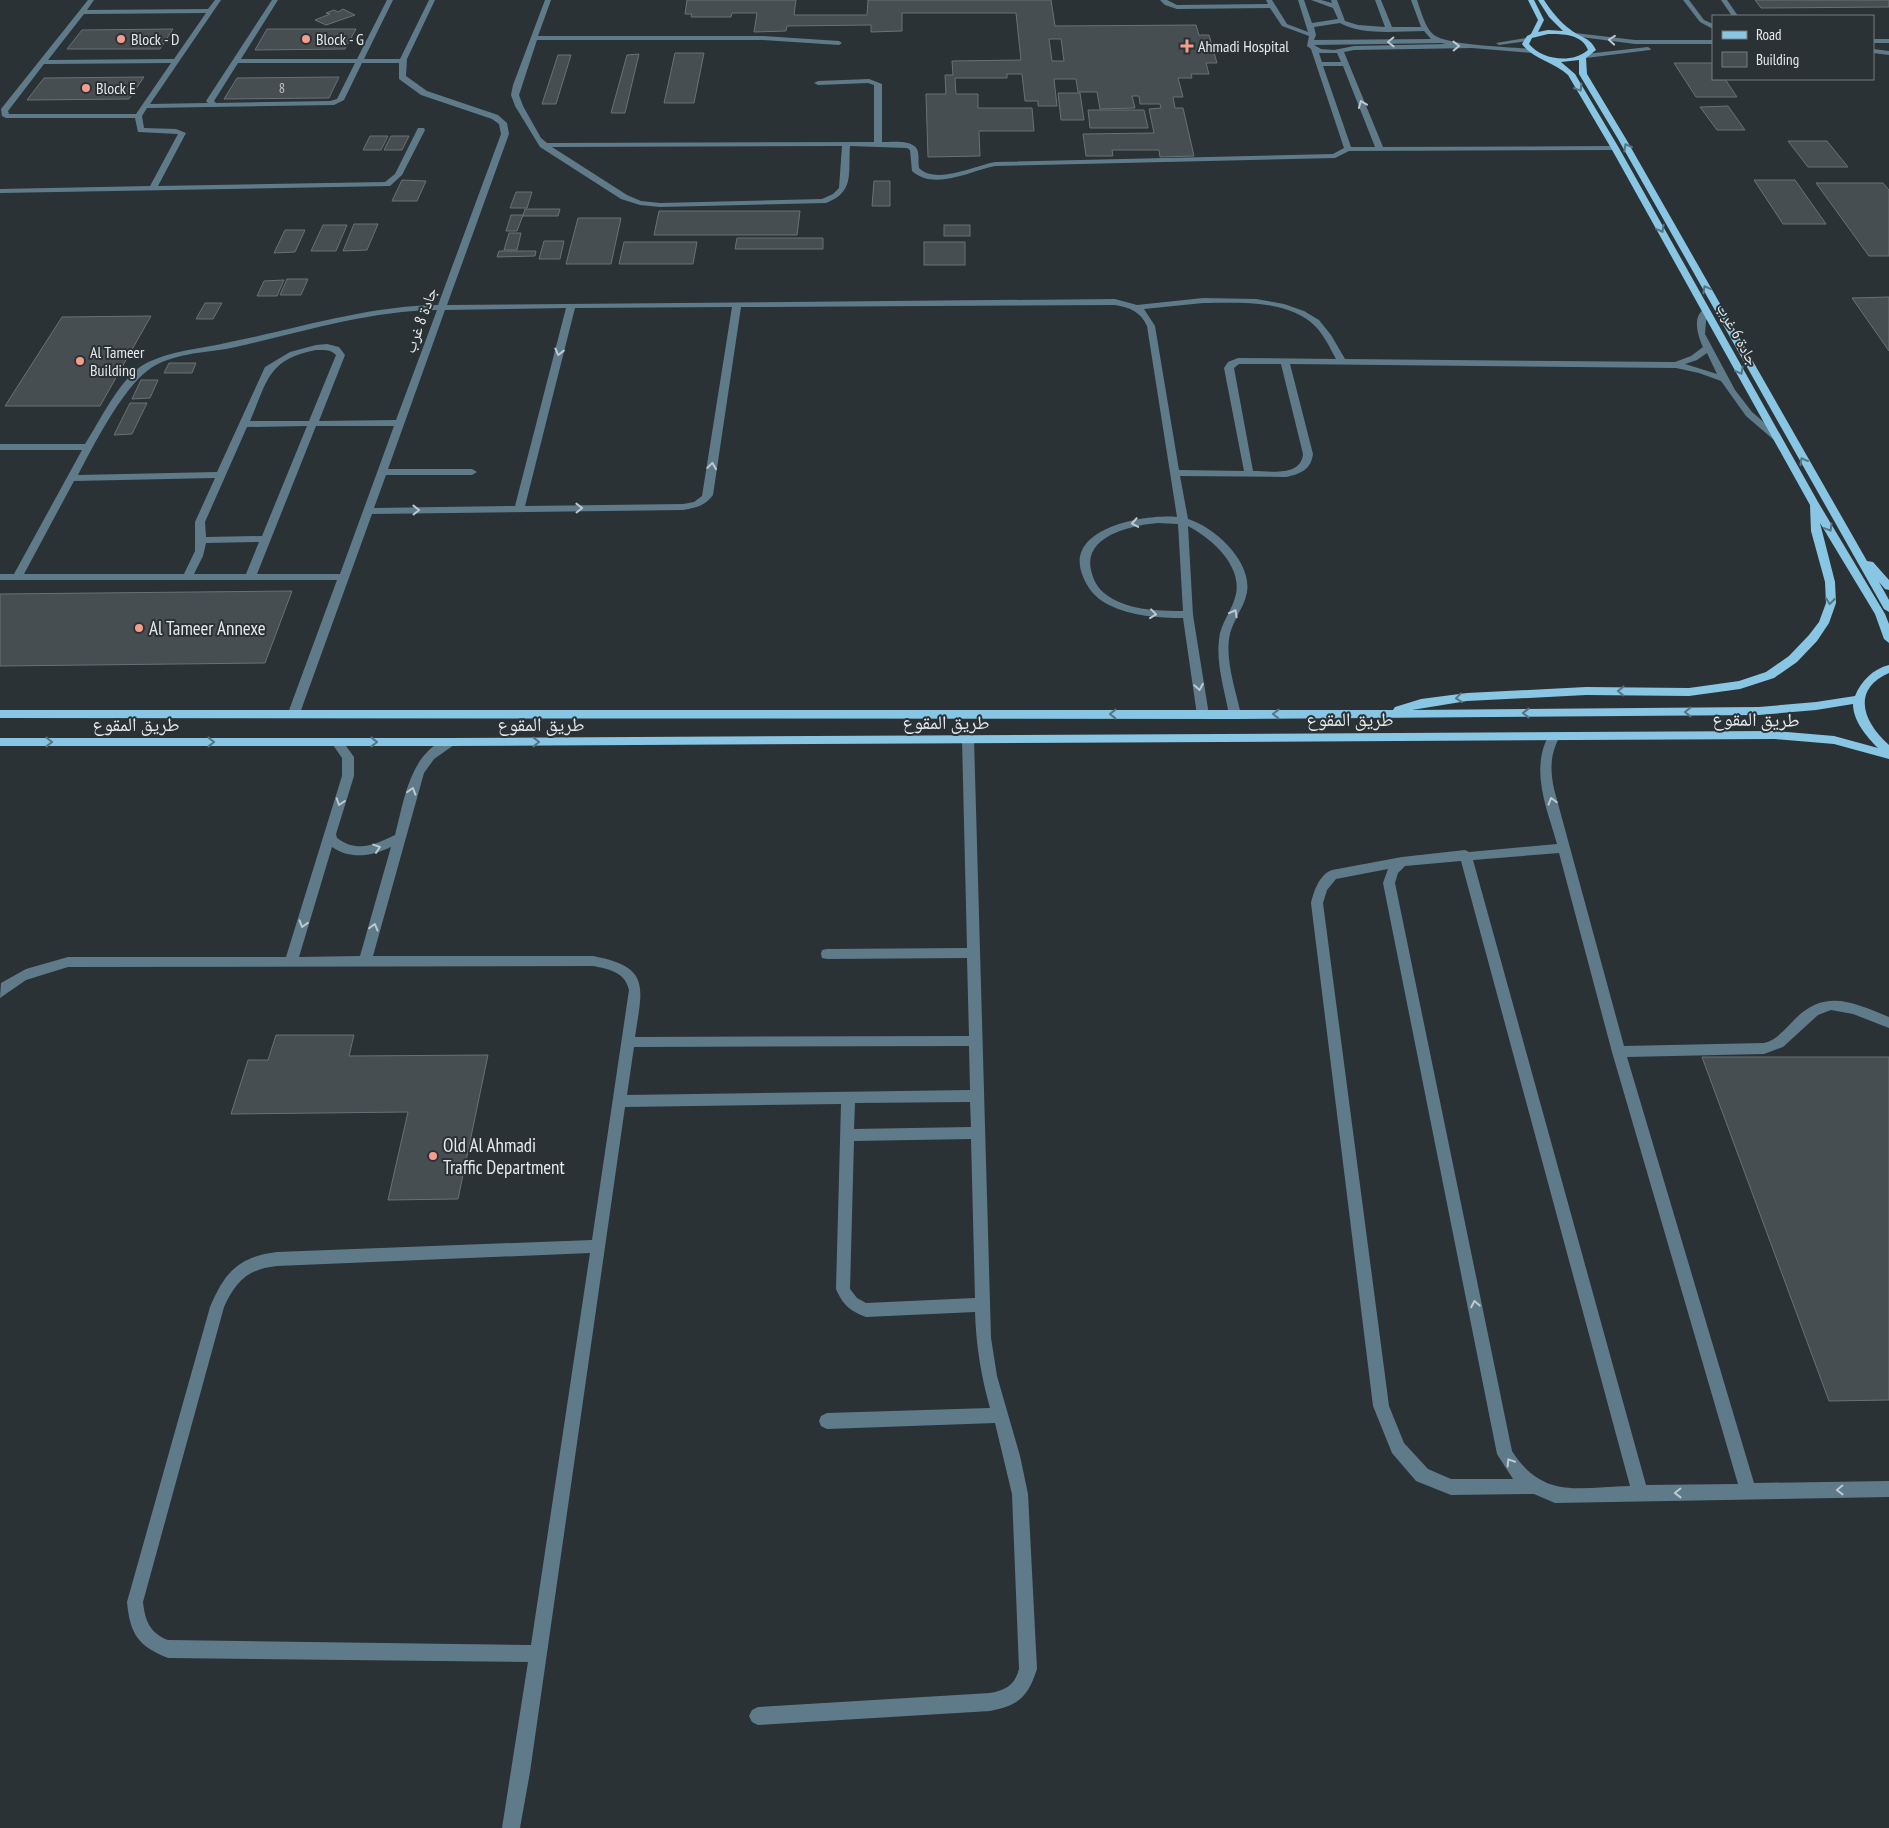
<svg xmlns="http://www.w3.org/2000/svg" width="1889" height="1828" font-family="'PT Sans Narrow','Noto Naskh Arabic',sans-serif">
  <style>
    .building { fill: #464e52; stroke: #697175; fill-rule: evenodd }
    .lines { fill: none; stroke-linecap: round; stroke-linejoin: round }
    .minor { fill: #5f7b8a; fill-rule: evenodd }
    .major { fill: #89c6e4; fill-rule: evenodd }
    .oneway { stroke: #bdc9cf }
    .oneway2 { stroke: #557584 }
    .poi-dot { fill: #f49d8c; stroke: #2b3236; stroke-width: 2 }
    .labels { text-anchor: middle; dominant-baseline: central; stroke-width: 4; stroke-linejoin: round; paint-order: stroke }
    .far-number-label { font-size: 14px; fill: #bdc3c6 }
    .far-poi-label { font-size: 16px; fill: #e5eaec; stroke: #2b3236; text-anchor: start }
    .far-street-label { font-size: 16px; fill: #e5eaec; stroke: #2b3236 }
    .poi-label { font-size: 19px; fill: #e5eaec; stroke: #2b3236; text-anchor: start }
    .street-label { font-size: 19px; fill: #e5eaec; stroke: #2b3236 }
  </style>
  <rect width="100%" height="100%" fill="#2b3236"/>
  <!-- building -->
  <g class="building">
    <path d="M 687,0 L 796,0 L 794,15 L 867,15 L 868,0 L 1051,0 L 1055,26 L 1196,25 L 1199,35 L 1209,35 L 1217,63 L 1206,63 L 1209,74 L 1191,74 L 1192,78 L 1178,78 L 1183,97 L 1173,97 L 1175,108 L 1183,108 L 1194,156 L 1160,157 L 1159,150 L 1112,150 L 1113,156 L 1086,156 L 1083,134 L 1154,133 L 1149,109 L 1161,108 L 1160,104 L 1140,104 L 1139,96 L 1132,96 L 1135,108 L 1100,109 L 1097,92 L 1078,92 L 1076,79 L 1054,79 L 1057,106 L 1038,106 L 1038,101 L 1025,101 L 1022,74 L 1007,74 L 1007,78 L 955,78 L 956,94 L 978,94 L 978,108 L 1032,108 L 1034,131 L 979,131 L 980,156 L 928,157 L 926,94 L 946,94 L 945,75 L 953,75 L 952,61 L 1021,60 L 1016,13 L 902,13 L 902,31 L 871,32 L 871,25 L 787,26 L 786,31 L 754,32 L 757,13 L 732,13 L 731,17 L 691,17 L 692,14 L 685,14 ZM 1049,39 L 1061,39 L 1064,61 L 1052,61 Z"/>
    <path d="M 1755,0 L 1889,0 L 1889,7 L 1761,8 Z"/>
    <path d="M 343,9 L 355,15 L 326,25 L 315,20 L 330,14 L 326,13 L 334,10 L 338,12 Z"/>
    <path d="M 173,29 L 160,49 L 67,49 L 82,30 Z"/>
    <path d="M 267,29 L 356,29 L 345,49 L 255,50 Z"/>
    <path d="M 675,53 L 704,53 L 694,103 L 664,103 Z"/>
    <path d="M 639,54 L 625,113 L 611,113 L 627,55 Z"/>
    <path d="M 558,55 L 571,55 L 556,104 L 542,104 Z"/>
    <path d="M 1674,63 L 1713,63 L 1713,79 L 1725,79 L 1737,97 L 1696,97 Z"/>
    <path d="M 144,77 L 129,99 L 27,100 L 44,78 Z"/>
    <path d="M 339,77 L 329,98 L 224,99 L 237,78 Z"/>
    <path d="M 1058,93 L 1080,93 L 1084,120 L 1061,120 Z"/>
    <path d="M 1728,106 L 1745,130 L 1717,130 L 1700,107 Z"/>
    <path d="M 1088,110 L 1144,110 L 1148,128 L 1090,128 Z"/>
    <path d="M 370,136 L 388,136 L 381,150 L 363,150 Z"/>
    <path d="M 391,136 L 409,136 L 402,150 L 384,150 Z"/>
    <path d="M 1788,141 L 1827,141 L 1848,167 L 1808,167 Z"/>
    <path d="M 402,180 L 426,181 L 417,201 L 392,201 Z"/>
    <path d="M 1754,180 L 1795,180 L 1826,224 L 1783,224 Z"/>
    <path d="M 874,181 L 890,181 L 890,206 L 872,206 Z"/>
    <path d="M 1816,183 L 1883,183 L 1889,190 L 1889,256 L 1869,256 Z"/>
    <path d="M 516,192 L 532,192 L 527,208 L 510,208 Z"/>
    <path d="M 525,209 L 560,209 L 558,216 L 523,216 Z"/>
    <path d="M 659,211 L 800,211 L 797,235 L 654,235 Z"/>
    <path d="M 511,215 L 523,215 L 517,231 L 506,231 Z"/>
    <path d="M 578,218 L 621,218 L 611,264 L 566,264 Z"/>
    <path d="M 354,224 L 378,224 L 367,250 L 343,251 Z"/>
    <path d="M 323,225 L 347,225 L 336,251 L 311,251 Z"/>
    <rect x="944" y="225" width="26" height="11"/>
    <path d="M 285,230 L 305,230 L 295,252 L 274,253 Z"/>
    <path d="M 509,233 L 521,233 L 517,250 L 504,250 Z"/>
    <path d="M 737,238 L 823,238 L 823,249 L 735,249 Z"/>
    <path d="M 544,241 L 564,241 L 560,259 L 539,259 Z"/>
    <path d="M 624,242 L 697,242 L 693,264 L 619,264 Z"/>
    <rect x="924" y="242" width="41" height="23"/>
    <path d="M 499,251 L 536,251 L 535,256 L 497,257 Z"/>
    <path d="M 287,279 L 308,279 L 301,295 L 280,295 Z"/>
    <path d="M 284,280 L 277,296 L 257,296 L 264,281 Z"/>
    <path d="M 1889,297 L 1889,351 L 1852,298 Z"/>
    <path d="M 205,303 L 222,303 L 213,319 L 196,319 Z"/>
    <path d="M 151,316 L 100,406 L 5,406 L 62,317 Z"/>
    <path d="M 169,363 L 196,363 L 192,373 L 164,373 Z"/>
    <path d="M 141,380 L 158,380 L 150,398 L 132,399 Z"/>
    <path d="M 130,403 L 147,403 L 132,434 L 114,435 Z"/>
    <path d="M 292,591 L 265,663 L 0,666 L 0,594 Z"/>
    <path d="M 276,1035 L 354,1035 L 349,1056 L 488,1055 L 458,1199 L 388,1200 L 408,1112 L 231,1114 L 248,1060 L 268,1060 Z"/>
    <path d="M 1702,1057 L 1889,1057 L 1889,1400 L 1829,1401 Z"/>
  </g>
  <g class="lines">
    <!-- minor -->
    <g class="minor">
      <path d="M 88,0 L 94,0 L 87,10 L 208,9 L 215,0 L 221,0 L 150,104 L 208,103 L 206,101 L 272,0 L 278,0 L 241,59 L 357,59 L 387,0 L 393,0 L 364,59 L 400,59 L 429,0 L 435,0 L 407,59 L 406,76 L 427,91 L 498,115 L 507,123 L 509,134 L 447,305 L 1115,299 L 1137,305 L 1203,298 L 1256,299 L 1284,304 L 1304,311 L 1319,320 L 1331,335 L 1345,359 L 1675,362 L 1691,356 L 1703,347 C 1698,336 1691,315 1706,308 L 1710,311 L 1706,321 L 1705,334 L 1735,390 L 1752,412 L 1782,438 L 1777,441 L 1774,440 L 1746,416 L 1721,381 L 1699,373 L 1676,368 L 1290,364 L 1313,454 C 1311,470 1300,474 1286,477 L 1180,476 L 1188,519 C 1215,527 1252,562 1247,592 C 1244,609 1231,622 1229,639 C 1226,664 1236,691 1241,715 L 1235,719 L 1229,715 C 1225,691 1216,665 1219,640 C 1220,623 1233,610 1236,594 C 1242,565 1211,538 1188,526 L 1193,615 L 1209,715 L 1203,719 L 1197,715 L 1183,618 C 1159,618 1131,616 1109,605 C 1095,598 1087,588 1082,574 C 1065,527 1147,514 1177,517 L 1147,326 C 1141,312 1129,307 1115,305 L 741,307 L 713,495 C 705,506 695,508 683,510 L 372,514 L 300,713 L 294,717 L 288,713 L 337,580 L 0,580 L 0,574 L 14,574 L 82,450 L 0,450 L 0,444 L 85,444 C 100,421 119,380 143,365 C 170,350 201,349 230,342 C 300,328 367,306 438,305 L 501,134 L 499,124 L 492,119 L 421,95 L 399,79 L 399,63 L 362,63 L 344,100 L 334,105 L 147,108 L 142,116 L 144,128 L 176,129 L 186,133 L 158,186 L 385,182 L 395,174 L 418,128 L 424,128 L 425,130 L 402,175 L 390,186 L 0,193 L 0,189 L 150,186 L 178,134 L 138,132 L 135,118 L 6,118 L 2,116 L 1,109 ZM 206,13 L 174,59 L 48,60 L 84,14 ZM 171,63 L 136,114 L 9,114 L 8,111 L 44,64 ZM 238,63 L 355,63 L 337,99 L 330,101 L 216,103 L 214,101 ZM 1203,303 C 1238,303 1288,299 1315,326 C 1324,335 1330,348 1336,359 L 1238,358 L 1228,362 L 1224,368 L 1244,471 L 1179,470 L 1155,326 L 1144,309 ZM 732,307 L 702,496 L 694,502 L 683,504 L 525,506 L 575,308 ZM 566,308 L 515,506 L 374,508 L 386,475 L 472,475 L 477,472 L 472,469 L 388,469 L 445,310 ZM 437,310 L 396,420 L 319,421 L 345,355 L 339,347 L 327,344 L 316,345 L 290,352 L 265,367 L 217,472 L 78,475 C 93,446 122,390 147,371 C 170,353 204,353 231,348 C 299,333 366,311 437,310 ZM 316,350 C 325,350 330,349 336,355 L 309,421 L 250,421 C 268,380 267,360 316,350 ZM 1707,353 L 1717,374 L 1685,364 L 1697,360 ZM 1239,364 L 1281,364 L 1303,454 C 1301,477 1270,471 1253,471 L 1234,368 ZM 307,426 L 262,536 L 206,537 L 205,522 L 247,427 ZM 316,426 L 394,426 L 340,574 L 257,574 ZM 215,478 L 195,522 L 195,551 L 184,574 L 24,574 L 74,481 ZM 1158,523 L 1178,524 L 1183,611 C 1157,611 1125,610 1104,593 C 1097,587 1093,579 1091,570 C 1083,535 1134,525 1158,523 ZM 259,542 L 246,574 L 194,574 L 203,556 L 206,543 Z"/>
      <path d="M 545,0 L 551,0 L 538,36 L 763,36 L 839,41 L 842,43 L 839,45 L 763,40 L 537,40 L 519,95 L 523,106 L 541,138 L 547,143 L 874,142 L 874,85 L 868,83 L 818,85 L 814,83 L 818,81 L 869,79 L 882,84 L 882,142 C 892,142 916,139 918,152 C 919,157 918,163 919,168 C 936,185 974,166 995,162 L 1333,154 L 1344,148 L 1311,49 L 1307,46 L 1309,36 L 1282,26 L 1270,8 L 1177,9 L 1165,5 L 1160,0 L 1167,0 L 1177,5 L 1268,4 L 1266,0 L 1272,0 L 1287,24 L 1308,32 L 1298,0 L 1304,0 L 1312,23 L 1338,19 L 1333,8 L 1311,0 L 1321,0 L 1332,3 L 1331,0 L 1337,0 L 1345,21 L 1358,25 L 1385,27 L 1375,0 L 1381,0 L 1392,27 L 1421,27 L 1411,0 L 1417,0 C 1421,11 1425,28 1434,35 C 1449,46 1512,47 1532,49 L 1536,51 L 1532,53 L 1472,48 L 1354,50 L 1344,52 L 1383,147 L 1615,146 L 1619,148 L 1615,150 L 1349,151 L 1335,158 L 995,166 C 970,171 934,191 912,171 L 910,150 L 907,148 L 850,146 C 848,173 855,192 826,203 L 660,207 L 640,205 L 621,199 L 540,147 L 515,106 L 511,95 L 513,85 ZM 1340,23 C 1363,36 1398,31 1424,31 L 1431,39 L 1314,40 L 1316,35 L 1314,27 ZM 1441,43 L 1446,44 L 1354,46 L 1334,50 L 1321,49 L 1314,45 ZM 1319,53 L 1337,53 L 1341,62 L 1322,62 ZM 1323,66 L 1343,66 L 1375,147 L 1351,147 ZM 842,146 L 839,188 L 833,194 L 822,199 L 660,203 L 641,201 L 627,195 L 552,147 Z"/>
      <path d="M 1683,0 L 1689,0 L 1704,20 L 1713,24 L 1713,29 L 1700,22 Z"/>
      <path d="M 1721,0 L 1727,0 L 1738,16 L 1732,16 Z"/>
      <path d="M 1575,33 L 1635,40 L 1713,40 L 1713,44 L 1635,44 L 1573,36 L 1572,35 Z"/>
      <path d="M 1526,38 L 1529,40 L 1528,41 L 1499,45 L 1496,43 Z"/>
      <rect x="1873" y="39" width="16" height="4"/>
      <path d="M 1648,47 L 1651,49 L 1650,50 L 1586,58 L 1582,56 L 1586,54 Z"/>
      <path d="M 1873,49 L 1889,51 L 1889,55 L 1873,53 Z"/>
      <path d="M 1554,732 L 1560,736 C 1550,754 1550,770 1554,789 L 1624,1046 L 1764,1043 C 1777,1040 1786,1028 1795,1019 C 1826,988 1854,1003 1889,1017 L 1889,1028 L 1853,1014 L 1831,1010 L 1818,1015 L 1783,1047 L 1764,1054 L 1627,1057 L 1754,1483 L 1889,1481 L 1889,1497 L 1555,1503 L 1534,1494 L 1451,1495 L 1416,1481 L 1392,1453 L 1373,1406 L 1311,903 C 1314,891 1319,875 1332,870 L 1402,857 L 1465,850 L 1469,852 L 1557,844 C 1547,808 1529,769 1550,733 ZM 1559,853 L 1612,1052 L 1738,1484 L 1646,1485 L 1473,860 ZM 1461,861 L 1630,1486 C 1580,1487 1543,1500 1512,1451 L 1395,883 L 1398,873 L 1405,866 ZM 1388,869 L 1383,883 L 1497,1454 L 1513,1479 L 1451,1479 L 1428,1469 L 1404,1443 L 1389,1406 L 1323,903 L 1327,890 L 1336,879 Z"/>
      <path d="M 968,735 L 974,739 L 991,1338 L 997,1376 L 1020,1456 L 1028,1494 L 1037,1669 C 1028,1697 1019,1705 990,1711 L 758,1725 L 752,1722 L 749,1716 L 752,1710 L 758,1707 L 990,1693 C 1006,1690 1015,1685 1019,1669 L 1012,1494 L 995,1423 L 827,1429 L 821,1426 L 819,1421 L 821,1416 L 827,1413 L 990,1408 C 981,1376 976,1345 975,1312 L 866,1317 C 850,1311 843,1305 836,1289 L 841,1104 L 625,1107 L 530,1772 L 520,1828 L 502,1828 L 528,1662 L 168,1658 C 138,1646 130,1634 127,1602 L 210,1307 C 225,1272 238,1257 277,1252 L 592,1240 L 629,990 C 625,972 609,969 593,966 L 68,967 L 26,980 L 0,998 L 1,983 L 26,969 L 68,957 L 286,957 L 342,776 L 342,758 L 331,742 L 333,739 L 341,739 L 354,757 L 354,776 L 336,834 L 337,838 C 357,853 374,845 395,835 C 404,801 410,750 450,738 L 456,742 L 454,745 L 434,759 L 424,773 L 373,956 L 593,956 C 652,967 642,988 635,1037 L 969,1036 L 967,958 L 827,959 L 822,958 L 821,954 L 822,950 L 827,949 L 967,948 L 962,739 ZM 332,847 C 351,860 372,856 391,847 L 360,956 L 299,957 ZM 969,1046 L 970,1090 L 627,1095 L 634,1047 ZM 970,1102 L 971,1127 L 854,1129 L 855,1103 ZM 971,1139 L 975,1298 L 866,1303 L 857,1298 L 850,1289 L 854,1141 ZM 590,1253 L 531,1645 L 168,1640 C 150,1633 145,1621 143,1602 L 224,1307 C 236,1281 248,1269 277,1266 Z"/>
    </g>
    <!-- major -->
    <path class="major" d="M 1528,0 L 1534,0 L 1544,20 L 1538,32 L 1548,30 L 1563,31 L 1549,17 L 1538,0 L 1544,0 C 1552,12 1560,22 1571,30 C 1581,38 1590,37 1596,50 L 1586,58 L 1587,74 L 1626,139 L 1867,561 L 1873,562 L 1889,580 L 1889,590 L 1885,589 L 1879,582 L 1889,600 L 1889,612 L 1884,609 L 1618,139 L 1579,74 L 1579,60 L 1561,62 L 1575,74 L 1619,148 L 1818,502 L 1885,614 L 1889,624 L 1889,643 L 1884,639 L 1875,614 L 1820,523 L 1835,582 L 1836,603 L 1829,623 L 1817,641 L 1797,662 L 1774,678 L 1740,689 L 1689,696 L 1586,695 L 1467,701 L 1412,710 L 1759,707 L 1816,702 L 1855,696 C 1861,681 1873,669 1889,665 L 1889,673 C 1850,690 1864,723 1889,745 L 1889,759 L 1834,744 L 1775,739 L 450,746 L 0,746 L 0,738 L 450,738 L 1775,731 L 1834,736 L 1878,748 C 1867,737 1853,721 1853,704 L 1816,710 L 1759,715 L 1235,719 L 0,718 L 0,710 L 1393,710 L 1395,707 L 1421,699 L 1467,693 L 1586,687 L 1689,688 L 1739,681 L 1766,672 L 1789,656 L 1809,635 L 1819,622 L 1826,603 L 1825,582 L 1811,531 L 1810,505 L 1611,148 L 1568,75 C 1554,62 1533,59 1522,44 L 1527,36 L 1531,34 L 1538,20 ZM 1548,34 C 1563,34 1582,34 1588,50 C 1572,64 1542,60 1529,44 L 1532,38 Z"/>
  </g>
  <!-- one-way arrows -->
  <defs><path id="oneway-chevron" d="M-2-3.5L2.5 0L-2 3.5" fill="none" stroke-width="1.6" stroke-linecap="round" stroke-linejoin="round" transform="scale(1.25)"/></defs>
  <g class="oneway">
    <use href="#oneway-chevron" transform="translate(1612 40) rotate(-175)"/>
    <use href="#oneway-chevron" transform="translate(1391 42) rotate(179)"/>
    <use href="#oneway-chevron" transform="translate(1456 46) rotate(-1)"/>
    <use href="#oneway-chevron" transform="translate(1362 104) rotate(-112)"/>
    <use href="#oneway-chevron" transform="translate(559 352) rotate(104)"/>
    <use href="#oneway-chevron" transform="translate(712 466) rotate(-82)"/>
    <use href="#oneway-chevron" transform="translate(579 508) rotate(-1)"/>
    <use href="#oneway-chevron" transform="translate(416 510) rotate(-1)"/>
    <use href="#oneway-chevron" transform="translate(1135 523) rotate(170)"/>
    <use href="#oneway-chevron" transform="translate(1234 613) rotate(-61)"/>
    <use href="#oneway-chevron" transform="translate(1153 614) rotate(7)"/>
    <use href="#oneway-chevron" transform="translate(1199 687) rotate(81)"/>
    <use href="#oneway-chevron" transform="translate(412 791) rotate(-73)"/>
    <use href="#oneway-chevron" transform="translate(1552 801) rotate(-106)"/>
    <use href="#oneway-chevron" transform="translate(340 802) rotate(108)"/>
    <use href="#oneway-chevron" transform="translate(377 848) rotate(-18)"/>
    <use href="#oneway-chevron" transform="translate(303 924) rotate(107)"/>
    <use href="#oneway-chevron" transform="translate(374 927) rotate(-75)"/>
    <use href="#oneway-chevron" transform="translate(1475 1304) rotate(-101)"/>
    <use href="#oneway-chevron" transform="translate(1510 1462) rotate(-122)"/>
    <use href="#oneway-chevron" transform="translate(1840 1490) rotate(179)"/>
    <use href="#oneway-chevron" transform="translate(1678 1493) rotate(179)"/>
  </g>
  <g class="oneway2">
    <use href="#oneway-chevron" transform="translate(1579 88) rotate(59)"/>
    <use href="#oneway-chevron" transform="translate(1627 147) rotate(-119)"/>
    <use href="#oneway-chevron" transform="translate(1661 229) rotate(61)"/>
    <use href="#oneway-chevron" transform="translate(1706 289) rotate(-119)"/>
    <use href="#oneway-chevron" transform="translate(1740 371) rotate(61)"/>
    <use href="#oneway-chevron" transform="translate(1803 461) rotate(-119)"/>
    <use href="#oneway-chevron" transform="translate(1829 528) rotate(59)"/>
    <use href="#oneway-chevron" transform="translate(1830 601) rotate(96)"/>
    <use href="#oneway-chevron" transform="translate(1621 691) rotate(-179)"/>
    <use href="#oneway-chevron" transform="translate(1459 698) rotate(173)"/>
    <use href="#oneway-chevron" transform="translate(1688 712) rotate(180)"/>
    <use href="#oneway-chevron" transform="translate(1526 713) rotate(180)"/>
    <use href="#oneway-chevron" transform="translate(1113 714) rotate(-180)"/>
    <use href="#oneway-chevron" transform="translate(1276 714) rotate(180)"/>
    <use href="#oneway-chevron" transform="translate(49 742)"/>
    <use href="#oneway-chevron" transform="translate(211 742)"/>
    <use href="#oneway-chevron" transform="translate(374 742)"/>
    <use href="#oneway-chevron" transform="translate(536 742)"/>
  </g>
  <!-- markers -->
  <g class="poi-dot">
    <circle cx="121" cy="39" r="5"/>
    <circle cx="306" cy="39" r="5"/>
    <path d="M1184.5 38.5h5v5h5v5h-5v5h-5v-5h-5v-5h5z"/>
    <circle cx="86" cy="88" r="5"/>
    <circle cx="80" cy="361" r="5"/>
    <circle cx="139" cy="628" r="5"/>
    <circle cx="433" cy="1156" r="5"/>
  </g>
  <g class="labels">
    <!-- far-number labels -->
    <g class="far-number-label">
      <text x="282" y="88">8</text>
    </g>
    <!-- far-poi labels -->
    <g class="far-poi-label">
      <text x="131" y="39">Block - D</text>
      <text x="316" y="39">Block - G</text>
      <text x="1198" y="46">Ahmadi Hospital</text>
      <text x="96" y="88">Block E</text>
      <text x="90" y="352">Al Tameer<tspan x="90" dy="18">Building</tspan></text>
    </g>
    <!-- far-street labels -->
    <g class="far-street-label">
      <text transform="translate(420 320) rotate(-70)">جادة 8 غرب</text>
      <text transform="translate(1738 334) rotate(61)">جادة 6 غرب</text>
    </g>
    <!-- poi labels -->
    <g class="poi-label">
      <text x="149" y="628">Al Tameer Annexe</text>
      <text x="443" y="1145">Old Al Ahmadi<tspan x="443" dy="22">Traffic Department</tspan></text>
    </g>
    <!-- street labels -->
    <g class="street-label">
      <text x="1350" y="719">طريق المقوع</text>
      <text transform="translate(1756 719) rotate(1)">طريق المقوع</text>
      <text x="946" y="722">طريق المقوع</text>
      <text x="136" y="724">طريق المقوع</text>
      <text x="541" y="724">طريق المقوع</text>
    </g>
  </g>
  <!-- legend -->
  <rect x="1712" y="15" width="162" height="65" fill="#2b3236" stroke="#757c7f"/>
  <rect x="1722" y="31" width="25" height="8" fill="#89c6e4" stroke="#757c7f"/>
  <text x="1756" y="40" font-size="15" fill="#e5eaec">Road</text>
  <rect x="1722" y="52" width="25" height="15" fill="#464e52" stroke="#757c7f"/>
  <text x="1756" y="65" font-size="15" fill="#e5eaec">Building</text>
</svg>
